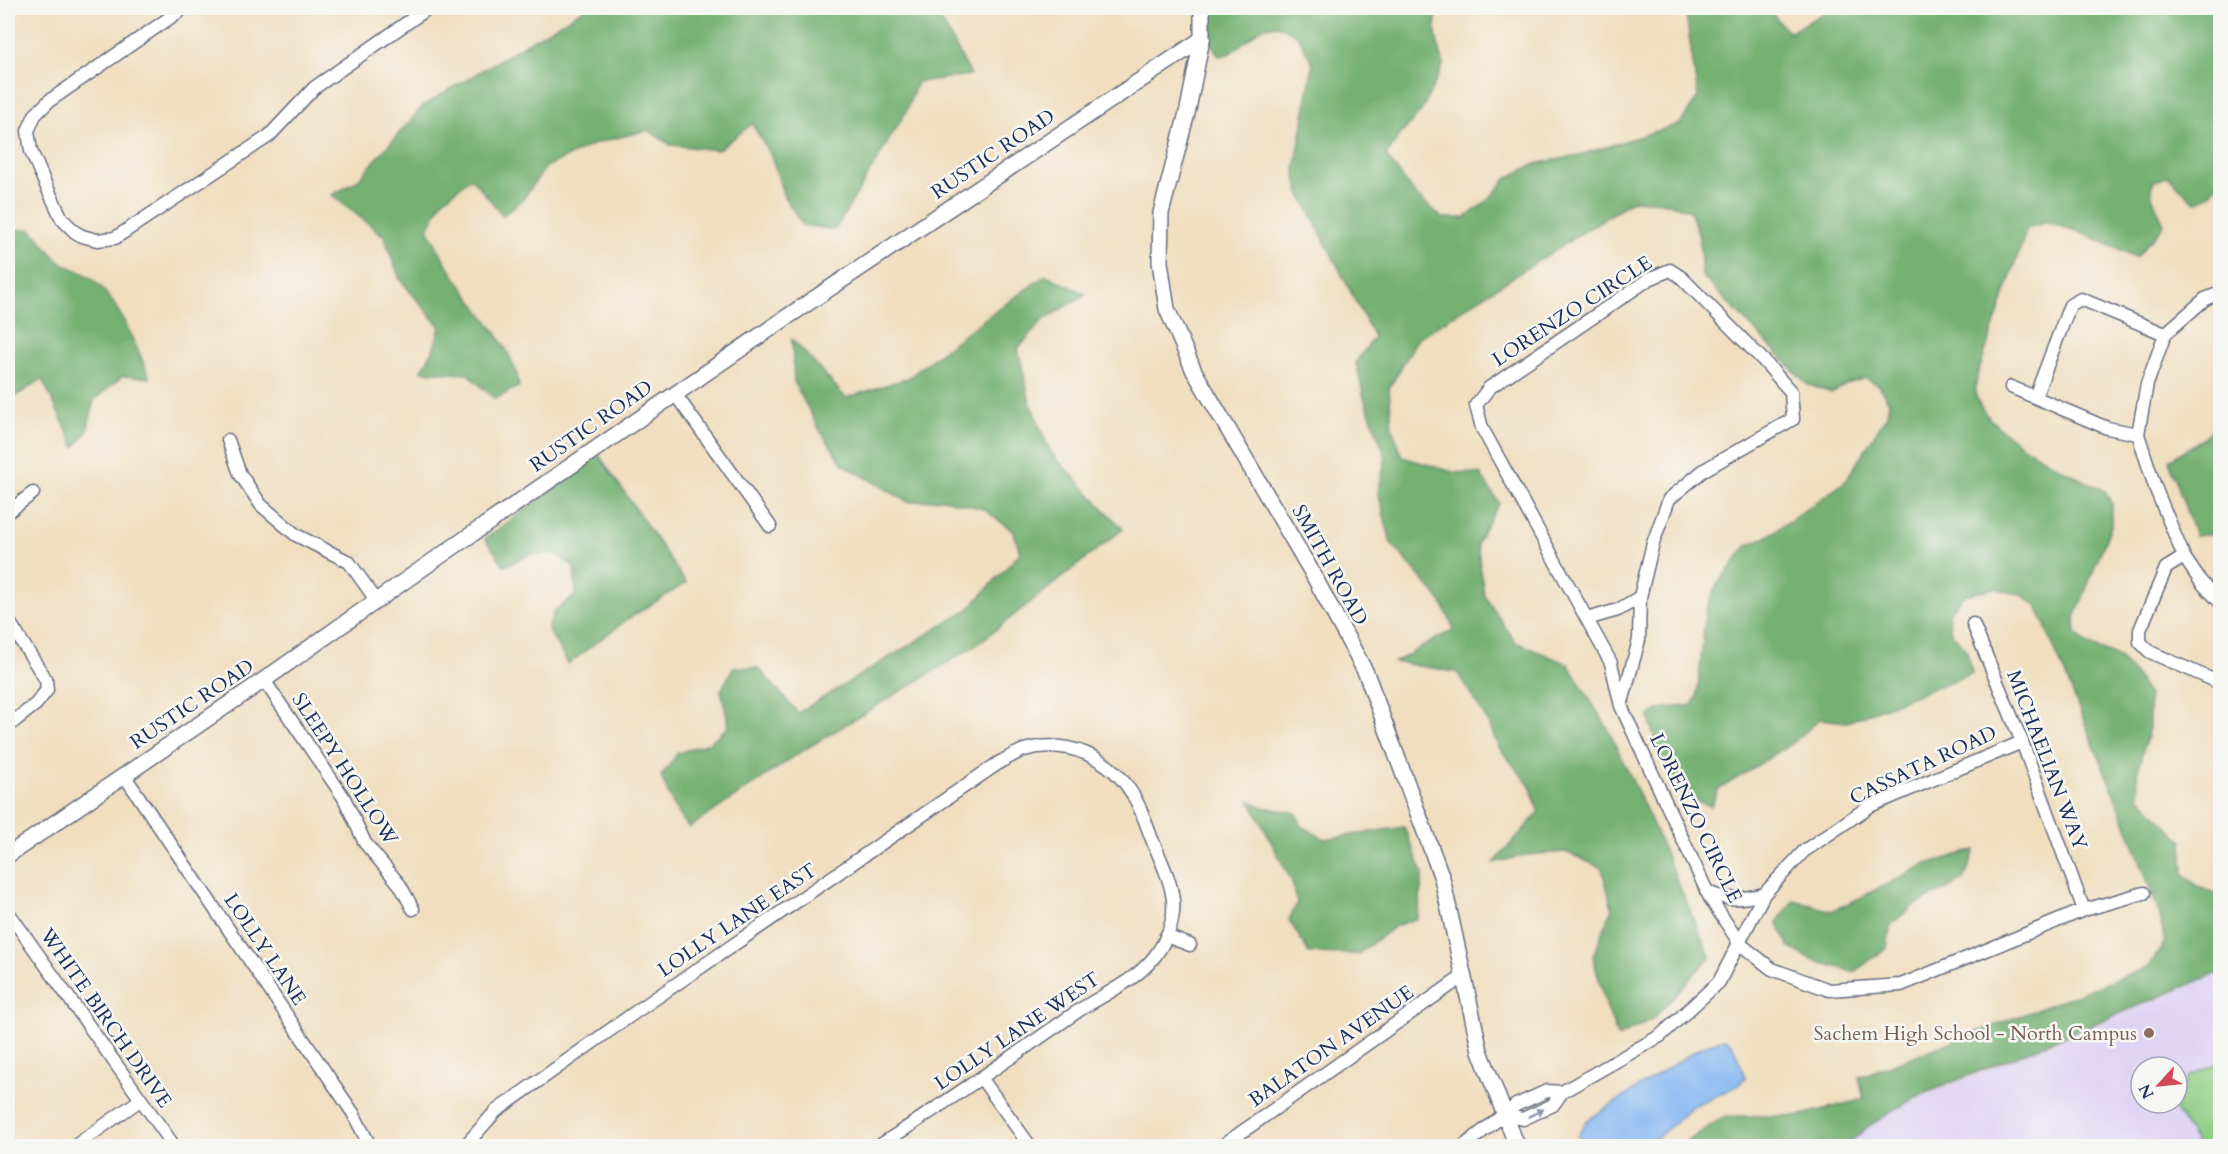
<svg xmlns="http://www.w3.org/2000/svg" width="2228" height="1154" font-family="Cardo,serif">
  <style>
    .built { fill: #e0d4f4; fill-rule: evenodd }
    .green { fill: #90ce84; stroke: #567e71; stroke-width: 1.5 }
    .forest { fill: #74b172; stroke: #487068; stroke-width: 1.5 }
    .water { fill: #84b7f2; stroke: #5073a8; stroke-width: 1.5 }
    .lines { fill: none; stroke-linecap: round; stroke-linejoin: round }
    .minor-casing { stroke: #666c80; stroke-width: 15 }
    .tertiary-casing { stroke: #666c80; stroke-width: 18 }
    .minor { stroke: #fff; stroke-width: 12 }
    .tertiary { stroke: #fff; stroke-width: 15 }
    .oneway { fill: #8d97ae }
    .education-dot { fill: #8d6e63; stroke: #f6f6f2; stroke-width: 2 }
    .labels { text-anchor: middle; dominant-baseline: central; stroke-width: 5; stroke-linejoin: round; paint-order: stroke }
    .street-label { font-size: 20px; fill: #1b2f5e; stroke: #f6f6f2 }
    .education-label { font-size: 20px; fill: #785e54; stroke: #f6f6f2; text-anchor: end }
  </style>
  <rect width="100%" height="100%" fill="#f6f6f2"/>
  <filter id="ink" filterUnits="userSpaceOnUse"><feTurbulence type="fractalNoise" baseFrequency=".0167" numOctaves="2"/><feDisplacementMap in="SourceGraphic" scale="12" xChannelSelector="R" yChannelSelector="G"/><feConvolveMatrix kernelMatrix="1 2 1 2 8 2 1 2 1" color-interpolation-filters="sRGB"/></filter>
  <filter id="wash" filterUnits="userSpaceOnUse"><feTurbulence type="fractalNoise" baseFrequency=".008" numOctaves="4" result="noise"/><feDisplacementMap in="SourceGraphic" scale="24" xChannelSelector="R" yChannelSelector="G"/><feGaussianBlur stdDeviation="1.35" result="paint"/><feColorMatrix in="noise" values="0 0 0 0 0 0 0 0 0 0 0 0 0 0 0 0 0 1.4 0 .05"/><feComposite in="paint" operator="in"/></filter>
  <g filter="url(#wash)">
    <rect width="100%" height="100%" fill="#f0debe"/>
    <!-- built -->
    <path class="built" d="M 2220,973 L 2220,1146 L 1803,1146 ZM 2141,1067 L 2177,1067 L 2177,1103 L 2141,1103 Z"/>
    <!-- green -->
    <path class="green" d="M 2220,1062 L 2220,1146 L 2198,1146 L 2175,1110 L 2188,1077 Z"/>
    <!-- forest -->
    <g class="forest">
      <path d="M 586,8 L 927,8 L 944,25 L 971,75 L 917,82 L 907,110 L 835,230 L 803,225 L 784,197 L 771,155 L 752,124 L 718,150 L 671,145 L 648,130 L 596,143 L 546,167 L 523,199 L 503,215 L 471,178 L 442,201 L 428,229 C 436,244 443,260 453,274 C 474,306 515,348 519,386 L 495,399 L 468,374 L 421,371 L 433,351 L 440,327 L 400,279 L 384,236 L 332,195 L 357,181 L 424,105 Z"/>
      <path d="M 1209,8 L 1439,8 C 1431,26 1438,46 1444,64 L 1421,111 L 1400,135 L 1386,156 L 1416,195 L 1442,218 L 1465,218 L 1488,200 L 1507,178 L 1535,164 L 1580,155 L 1680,124 L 1698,97 L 1685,8 L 1767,8 L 1789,33 L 1822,14 L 1828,8 L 2220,8 L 2220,180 L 2210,195 L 2196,202 C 2183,195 2182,185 2167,176 L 2153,182 L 2151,194 L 2164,225 L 2136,257 L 2080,232 L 2047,222 L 2027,228 L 1977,376 C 1977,382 1974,393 1977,399 C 1991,437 2071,473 2106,492 L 2112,505 L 2112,523 L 2075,618 L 2076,634 L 2089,645 L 2119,657 L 2136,676 L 2149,696 L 2149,728 L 2137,773 L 2139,797 L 2182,841 L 2184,874 L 2197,886 L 2220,896 L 2220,972 L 1914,1098 L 1867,1127 L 1847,1146 L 1680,1146 L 1725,1116 L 1798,1116 L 1864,1099 L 1859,1077 L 2149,967 L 2165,942 L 2159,912 L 2125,821 L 2037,606 L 2023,596 L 1995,588 L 1964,595 L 1948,613 L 1951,632 L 1967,651 L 1972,673 L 1847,722 L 1820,719 L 1794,742 L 1718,790 L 1711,806 C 1701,803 1687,799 1681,791 C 1663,770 1654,742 1649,716 L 1660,709 L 1692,705 L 1697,697 L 1706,610 L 1717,585 L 1748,545 L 1768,536 L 1845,482 L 1887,415 L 1889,402 L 1878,385 L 1865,378 L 1847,384 L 1832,393 L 1807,384 L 1702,276 L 1699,236 L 1690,211 C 1669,201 1655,201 1633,200 L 1418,338 L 1389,388 L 1392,427 L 1402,457 L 1453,472 L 1480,474 L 1499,503 L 1477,543 L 1484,595 L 1515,642 L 1568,664 L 1607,727 L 1650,818 L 1710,957 L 1654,1018 L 1618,1037 L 1607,1008 L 1593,957 L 1612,908 L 1602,868 L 1566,852 L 1525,855 L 1494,863 L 1539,812 L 1530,786 L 1498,746 L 1487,720 L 1457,672 L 1395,662 L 1454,629 L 1441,601 L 1391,543 L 1378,492 L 1386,457 L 1364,398 L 1356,362 L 1374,337 L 1299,191 L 1295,170 L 1313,63 L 1297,35 L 1278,25 L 1263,27 L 1229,54 L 1219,56 L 1210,42 Z"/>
      <path d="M 30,229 C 41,238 48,251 58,260 C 65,268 79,269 87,275 C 117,295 136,346 150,378 L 123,376 L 94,400 L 87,432 L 75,447 L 42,379 L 8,401 L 8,231 Z"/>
      <path d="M 1046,275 L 1086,294 L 1042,321 L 1018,349 L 1030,403 L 1051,453 L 1123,529 L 975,646 L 804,750 L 689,828 L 674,807 L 661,776 L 678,753 L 709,743 L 729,726 L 721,690 L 734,667 L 758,668 L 798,713 L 969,609 L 1020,553 L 1014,532 L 984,509 L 943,499 L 908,502 L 843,464 L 819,429 L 794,382 L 792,339 L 846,398 L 908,378 L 968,331 Z"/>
      <path d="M 2220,419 L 2220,533 L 2195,536 L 2169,460 L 2204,438 Z"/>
      <path d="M 599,455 L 686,583 L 629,618 L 568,664 L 548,629 L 554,611 L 576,595 L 574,567 L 555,553 L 531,554 L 505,566 L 485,539 Z"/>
      <path d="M 1250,801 L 1263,807 L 1296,813 L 1302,826 L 1324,839 L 1404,827 L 1423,873 L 1418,918 L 1395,926 L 1358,954 L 1309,953 L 1289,920 L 1297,903 L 1292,882 Z"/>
      <path d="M 1975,850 L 1964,880 L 1915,905 L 1891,924 L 1887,948 L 1854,972 L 1812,960 L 1789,947 L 1777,922 L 1794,900 L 1831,911 L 1854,901 L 1924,865 Z"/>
    </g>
    <!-- water -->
    <path class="water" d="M 1724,1039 L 1732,1043 L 1745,1077 L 1739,1085 L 1693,1106 L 1648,1146 L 1583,1146 L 1578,1136 L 1586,1121 L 1701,1047 Z"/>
  </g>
  <g filter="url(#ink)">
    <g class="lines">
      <!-- minor casing -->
      <g class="minor-casing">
        <g id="minor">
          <path d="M 184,8 L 49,101 L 35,115 L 28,131 L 31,151 L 44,181 L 62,219 L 75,232 L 82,236 L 97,240 L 115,238 L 269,136 L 314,88 L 428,8"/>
          <path d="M 2220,293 L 2205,299 L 2165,334 L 2147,384 L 2138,434 L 2155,487 L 2184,557 L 2201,582 L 2220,602"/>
          <path d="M 2011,387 L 2107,428 L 2138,434"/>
          <path d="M 675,394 L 770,526"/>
          <path d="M 2035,397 L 2070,305 L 2081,299 L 2165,334"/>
          <path d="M 228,440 L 240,474 L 261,505 L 296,535 L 349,562 L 376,600"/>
          <path d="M 8,512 L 33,493"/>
          <path d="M 2184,557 L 2166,568 L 2140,630 L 2140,642 L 2150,652 L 2220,683"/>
          <path d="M 1587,619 L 1618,610 L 1640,597"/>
          <path d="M 8,620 L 46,680 L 47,690 L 36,704 L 8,726"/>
          <path d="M 1973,624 L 2022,742 L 2084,910"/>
          <path d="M 264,680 L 344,798 L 365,843 L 400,885 L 413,909"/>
          <path d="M 1621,706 L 1611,663 L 1482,428 L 1476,405 L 1489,388 L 1649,279 L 1670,270 L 1681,277 L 1764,361 L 1791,392 L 1793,419 L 1704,470 L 1669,499 L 1653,543 L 1640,597 L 1639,640 L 1621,706 L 1710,898 L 1740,944 L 1772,969 L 1829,990 L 1901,985 L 2084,910 L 2144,893"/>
          <path d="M 124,775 L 353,1113 L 370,1146"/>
          <path d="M 1706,891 C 1727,902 1742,899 1764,894"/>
          <path d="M 8,912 L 174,1146"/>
          <path d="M 1166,936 L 1190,945"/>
          <path d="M 982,1079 L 1030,1146"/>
          <path d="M 1504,1115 L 1523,1119 L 1553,1105 L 1562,1092 L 1660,1036 L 1719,982 L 1764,894 L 1804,851 L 1870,806 L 2022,742"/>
          <path d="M 75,1146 L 140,1100"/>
          <path d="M 465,1146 L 496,1111 L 637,1011 L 1000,762 C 1008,758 1016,753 1024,750 C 1067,738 1111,757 1133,795 C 1141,808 1146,823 1151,837 C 1170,882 1188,911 1155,956 C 1136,981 1104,994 1078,1011 C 1012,1057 946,1102 879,1146"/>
          <path d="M 1222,1146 L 1462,977"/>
          <path d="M 1464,1146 L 1516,1105 L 1547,1091 L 1562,1092"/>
        </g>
      </g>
      <!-- tertiary casing -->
      <g class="tertiary-casing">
        <g id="tertiary">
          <path d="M 1202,8 L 1202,39 L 1188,109 L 1161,213 L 1160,262 L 1167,309 L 1194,371 L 1310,569 L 1366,673 L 1442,878 L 1480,1051 L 1517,1146"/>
          <path d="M 8,855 L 264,680 L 430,563 L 787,317 L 1202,39"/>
        </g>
      </g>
      <!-- minor -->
      <use href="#minor" class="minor"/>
      <!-- tertiary -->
      <use href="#tertiary" class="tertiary"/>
    </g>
    <!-- one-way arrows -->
    <defs><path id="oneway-solid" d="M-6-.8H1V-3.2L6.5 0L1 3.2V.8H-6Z" transform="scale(1.5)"/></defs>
    <use class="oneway" href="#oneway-solid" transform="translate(1536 1113) rotate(-26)"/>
  </g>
  <!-- markers -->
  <circle class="education-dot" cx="2149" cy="1033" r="6"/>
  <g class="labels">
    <!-- street labels -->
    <g class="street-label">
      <text transform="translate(993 154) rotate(-34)">RUSTIC ROAD</text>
      <text transform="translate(1572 311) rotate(-33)">LORENZO CIRCLE</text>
      <text transform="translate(591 426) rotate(-35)">RUSTIC ROAD</text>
      <text transform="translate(1330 565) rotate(61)">SMITH ROAD</text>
      <text transform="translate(192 704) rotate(-34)">RUSTIC ROAD</text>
      <text transform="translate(2047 760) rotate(69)">MICHAELIAN WAY</text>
      <text transform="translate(1923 765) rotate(-25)">CASSATA ROAD</text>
      <text transform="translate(345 769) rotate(57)">SLEEPY HOLLOW</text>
      <text transform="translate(1696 818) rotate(64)">LORENZO CIRCLE</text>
      <text transform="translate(737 920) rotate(-34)">LOLLY LANE EAST</text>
      <text transform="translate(265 949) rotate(56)">LOLLY LANE</text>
      <text transform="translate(106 1018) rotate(55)">WHITE BIRCH DRIVE</text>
      <text transform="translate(1017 1031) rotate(-34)">LOLLY LANE WEST</text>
      <text transform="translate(1331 1046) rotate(-35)">BALATON AVENUE</text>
    </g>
    <!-- education labels -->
    <g class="education-label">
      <text x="2137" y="1033">Sachem High School - North Campus</text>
    </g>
  </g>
  <!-- margin -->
  <rect width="2228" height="1154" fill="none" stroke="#f6f6f2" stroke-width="30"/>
  <!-- north arrow -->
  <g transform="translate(2159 1085) rotate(243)"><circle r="28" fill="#f6f6f2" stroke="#9ea6b7" stroke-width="1.5"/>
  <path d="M0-4.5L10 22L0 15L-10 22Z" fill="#d1495b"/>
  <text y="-9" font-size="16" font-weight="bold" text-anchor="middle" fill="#1b2f5e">N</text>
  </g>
</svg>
